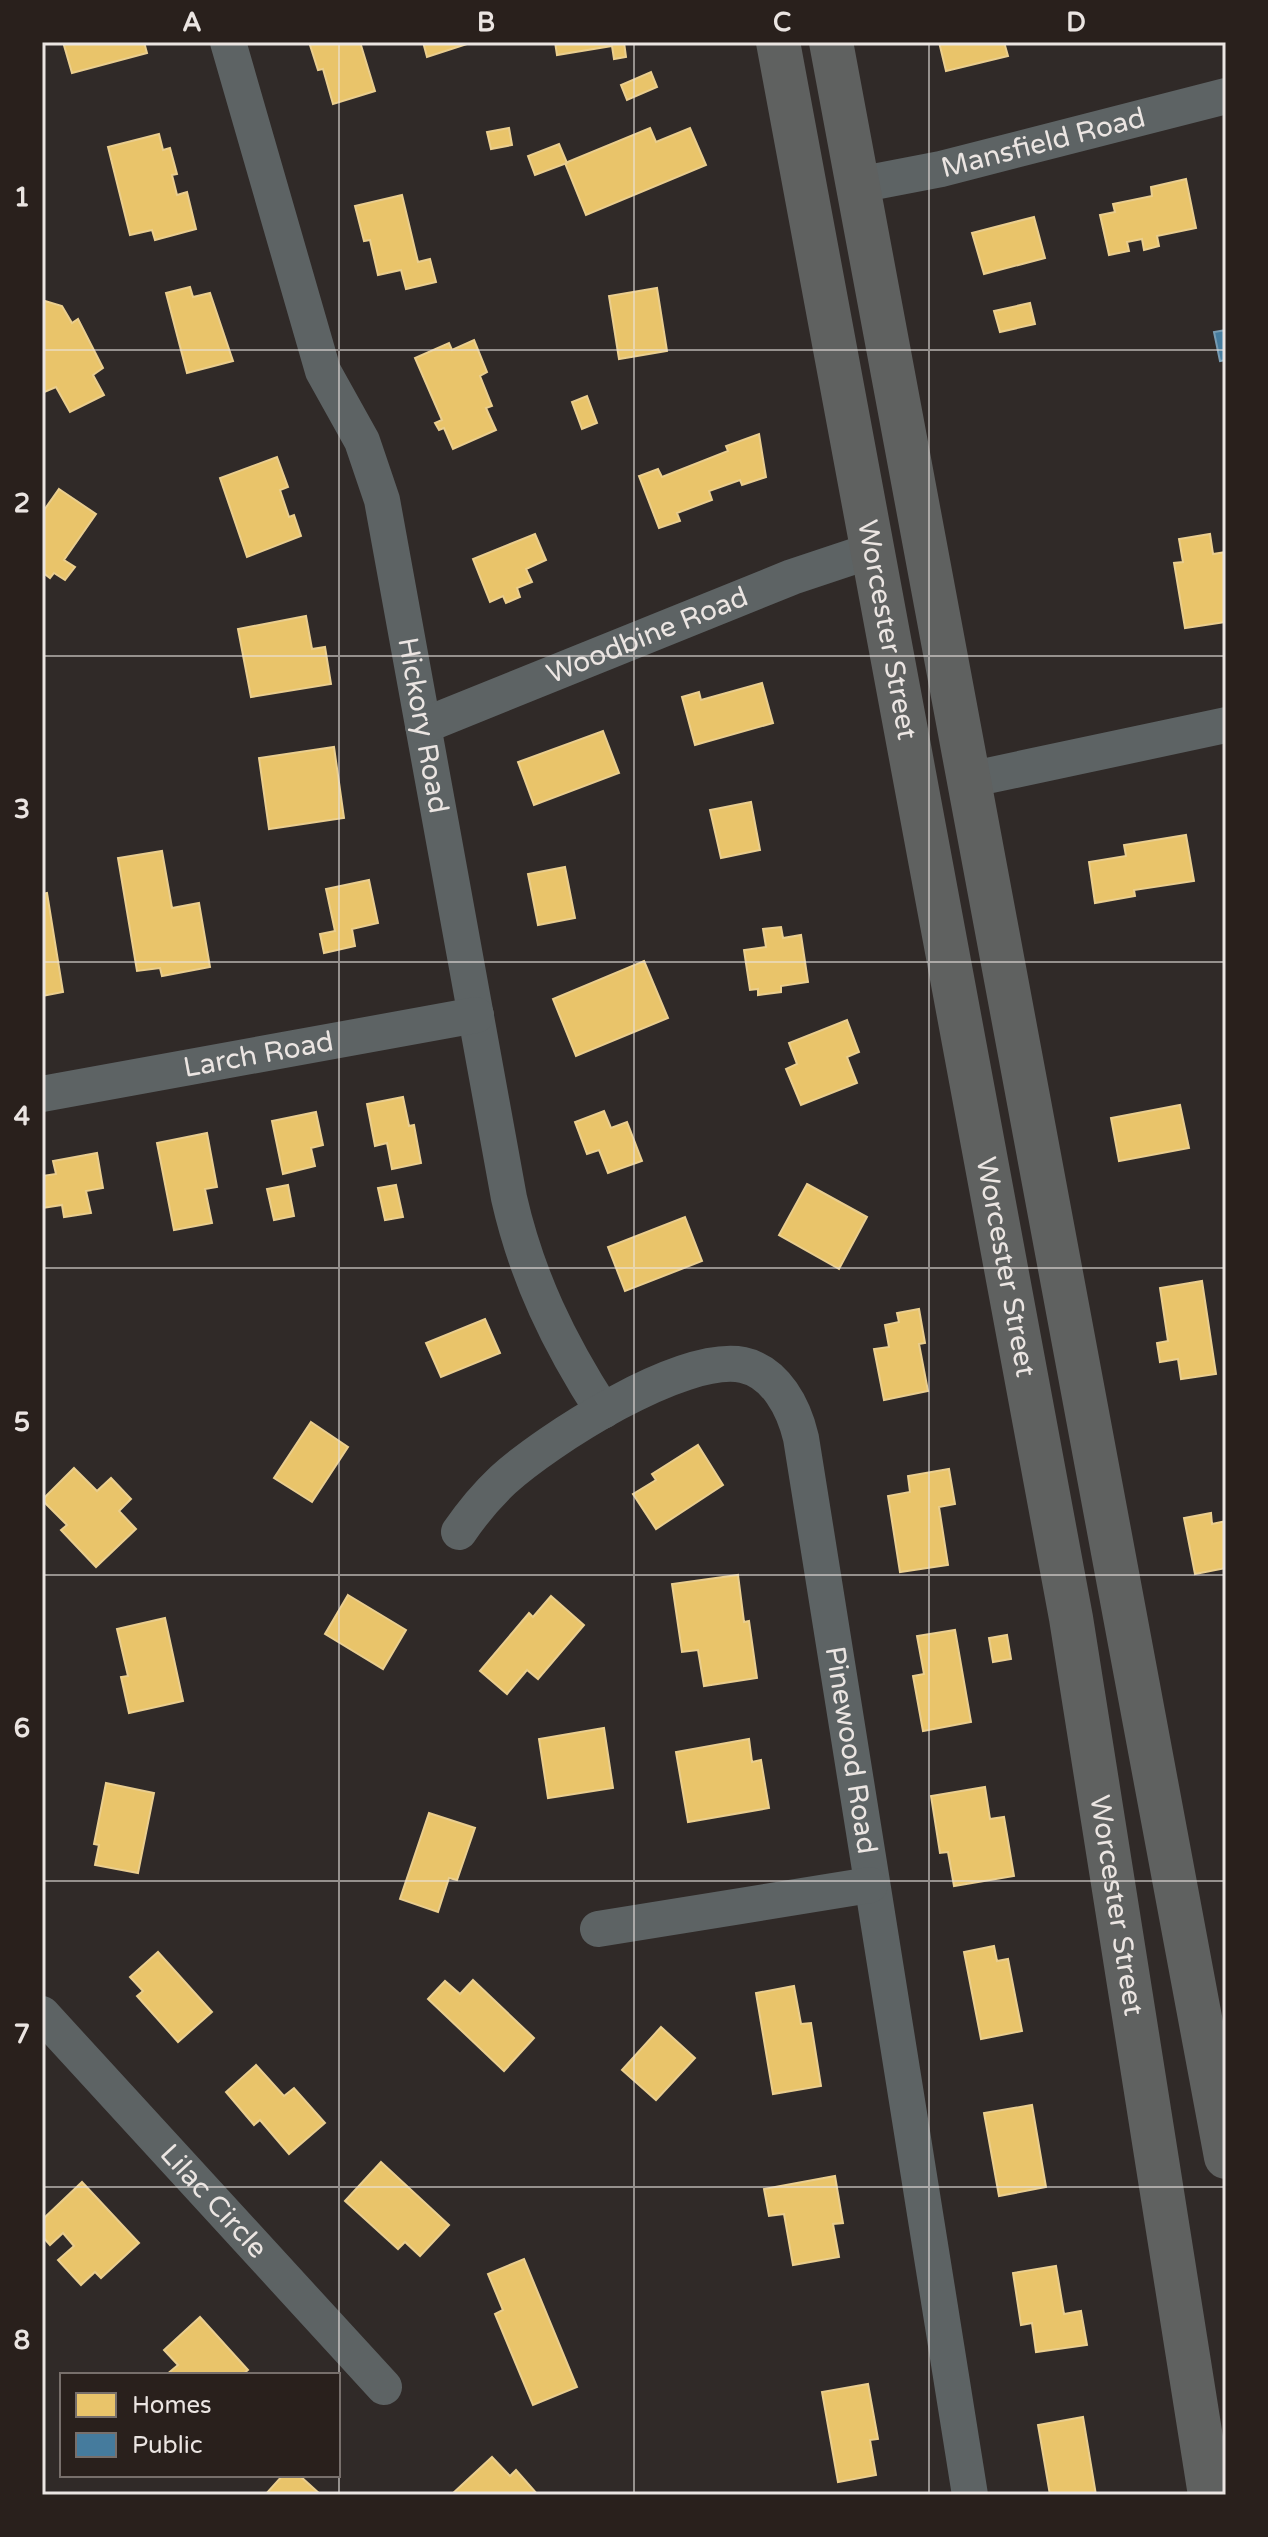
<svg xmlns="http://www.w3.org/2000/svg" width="1268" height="2537" font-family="'Varela Round',sans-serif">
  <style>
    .homes { fill: #e9c46a; stroke: #eace8e; stroke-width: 2 }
    .public { fill: #457b9d; stroke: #779bb2; stroke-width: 2 }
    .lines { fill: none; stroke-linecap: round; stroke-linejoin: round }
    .street { stroke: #5d6364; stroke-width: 36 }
    .highway { stroke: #5f6160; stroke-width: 44 }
    .grid { fill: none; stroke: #ebe5e2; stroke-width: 2; stroke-opacity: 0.55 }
    .labels { text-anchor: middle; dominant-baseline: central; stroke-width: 8; stroke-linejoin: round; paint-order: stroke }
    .street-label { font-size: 28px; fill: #ebe5e2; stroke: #29201c }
    .neatline { fill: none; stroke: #ebe5e2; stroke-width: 3 }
    .grid-label { font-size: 26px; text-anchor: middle; font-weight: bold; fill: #ebe5e2 }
  </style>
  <rect width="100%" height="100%" fill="#302a28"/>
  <!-- homes -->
  <g class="homes">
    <path d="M 63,42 L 144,42 L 147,53 L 72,73 Z"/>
    <path d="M 309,42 L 360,42 L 375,91 L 333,104 L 323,69 L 318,70 Z"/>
    <path d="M 423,42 L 473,42 L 427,57 Z"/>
    <path d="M 555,42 L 624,42 L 626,57 L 614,59 L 612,46 L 557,55 Z"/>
    <path d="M 939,42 L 1004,42 L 1008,56 L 946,71 Z"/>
    <path d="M 651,72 L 657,87 L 627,100 L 621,85 Z"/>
    <path d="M 509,128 L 512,145 L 491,149 L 487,132 Z"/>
    <path d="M 650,128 L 656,142 L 690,128 L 706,165 L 586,215 L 565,163 Z"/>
    <path d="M 159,134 L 163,150 L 170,148 L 177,174 L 172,175 L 177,195 L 187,192 L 196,229 L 155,240 L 152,230 L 130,235 L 108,147 Z"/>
    <path d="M 559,144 L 567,163 L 535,175 L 528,156 Z"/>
    <path d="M 1186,179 L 1196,228 L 1157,236 L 1159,246 L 1144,250 L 1142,239 L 1127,242 L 1129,251 L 1109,255 L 1100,215 L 1115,212 L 1113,204 L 1152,196 L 1151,187 Z"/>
    <path d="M 402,195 L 418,262 L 430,259 L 436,282 L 406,289 L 401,270 L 378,275 L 370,240 L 364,241 L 355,206 Z"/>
    <path d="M 1034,217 L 1045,258 L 984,274 L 972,233 Z"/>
    <path d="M 190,287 L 193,297 L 210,293 L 233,361 L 187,373 L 166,293 Z"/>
    <path d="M 657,288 L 667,351 L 619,359 L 609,296 Z"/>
    <path d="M 45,301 L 62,306 L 72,323 L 78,319 L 103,368 L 93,375 L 104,395 L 70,412 L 56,387 L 42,393 L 42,304 Z"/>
    <path d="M 1030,303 L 1035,324 L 1000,332 L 994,311 Z"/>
    <path d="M 474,340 L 487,372 L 480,376 L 492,406 L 486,408 L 496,430 L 453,449 L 444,428 L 439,430 L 435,423 L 442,420 L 415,358 L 449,343 L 452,350 Z"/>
    <path d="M 587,396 L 597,423 L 582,429 L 572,402 Z"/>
    <path d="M 759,434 L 766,477 L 742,485 L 740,480 L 709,491 L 712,500 L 677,513 L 680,521 L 659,528 L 639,476 L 658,469 L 662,477 L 728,451 L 726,446 Z"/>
    <path d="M 277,457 L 288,487 L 280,490 L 289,517 L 294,515 L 301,536 L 247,557 L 220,478 Z"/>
    <path d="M 59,489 L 96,514 L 64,560 L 75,567 L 65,580 L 54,573 L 50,578 L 42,572 L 42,513 Z"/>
    <path d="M 535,534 L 546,560 L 526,569 L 532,582 L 517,588 L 520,597 L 506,603 L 503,596 L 490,602 L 473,559 Z"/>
    <path d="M 1210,534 L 1213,554 L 1226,552 L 1226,622 L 1185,628 L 1174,563 L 1183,562 L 1179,539 Z"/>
    <path d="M 306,616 L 312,649 L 325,647 L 331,684 L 251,697 L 238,629 Z"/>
    <path d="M 762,683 L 773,723 L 695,745 L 682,697 L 699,692 L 701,700 Z"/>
    <path d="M 603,731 L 619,773 L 534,805 L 518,762 Z"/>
    <path d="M 334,747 L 344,818 L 269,829 L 259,758 Z"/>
    <path d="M 751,802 L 760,850 L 721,858 L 710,810 Z"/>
    <path d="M 1186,835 L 1194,881 L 1134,890 L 1135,896 L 1095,903 L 1089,862 L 1126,856 L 1124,845 Z"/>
    <path d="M 162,851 L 172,908 L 199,903 L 210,967 L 162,976 L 160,968 L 137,971 L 118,858 Z"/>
    <path d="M 565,867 L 575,918 L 538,925 L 528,874 Z"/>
    <path d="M 369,880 L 378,923 L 352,929 L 355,946 L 324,953 L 320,934 L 335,931 L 326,889 Z"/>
    <path d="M 47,893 L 63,992 L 42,996 L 42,894 Z"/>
    <path d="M 781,927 L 783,938 L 801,935 L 808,982 L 781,986 L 781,992 L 758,995 L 758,989 L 750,990 L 744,950 L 766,947 L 763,929 Z"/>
    <path d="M 644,961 L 668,1018 L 576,1056 L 553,999 Z"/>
    <path d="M 847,1020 L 859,1052 L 847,1057 L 857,1083 L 801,1105 L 786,1069 L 797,1064 L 789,1043 Z"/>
    <path d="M 403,1097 L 409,1126 L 414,1125 L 421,1163 L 392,1169 L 387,1143 L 375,1146 L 367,1104 Z"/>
    <path d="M 1180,1105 L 1189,1148 L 1119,1161 L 1111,1118 Z"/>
    <path d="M 604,1111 L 611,1128 L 627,1122 L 642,1161 L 608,1173 L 599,1150 L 587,1154 L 575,1122 Z"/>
    <path d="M 316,1112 L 323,1145 L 311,1148 L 315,1166 L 283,1174 L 272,1121 Z"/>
    <path d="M 207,1133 L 217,1187 L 205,1189 L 212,1223 L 174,1230 L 157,1143 Z"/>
    <path d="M 97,1153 L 103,1188 L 86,1191 L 91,1213 L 64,1217 L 62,1205 L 42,1208 L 42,1176 L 56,1174 L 53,1161 Z"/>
    <path d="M 807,1184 L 867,1217 L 839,1269 L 779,1235 Z"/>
    <path d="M 288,1185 L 294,1216 L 274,1220 L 267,1189 Z"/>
    <path d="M 396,1185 L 403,1217 L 385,1220 L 378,1188 Z"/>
    <path d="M 685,1217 L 702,1261 L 625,1291 L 608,1247 Z"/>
    <path d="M 1202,1281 L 1216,1374 L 1181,1379 L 1178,1359 L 1160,1362 L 1157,1343 L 1168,1341 L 1160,1288 Z"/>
    <path d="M 919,1309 L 925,1343 L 919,1344 L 928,1391 L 884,1400 L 874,1349 L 889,1347 L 885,1325 L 899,1322 L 897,1313 Z"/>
    <path d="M 485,1319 L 500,1353 L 441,1377 L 426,1343 Z"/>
    <path d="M 311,1422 L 348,1447 L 312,1502 L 274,1478 Z"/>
    <path d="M 698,1445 L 723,1485 L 656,1529 L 633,1494 L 656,1480 L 652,1474 Z"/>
    <path d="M 74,1468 L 97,1491 L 111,1478 L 131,1499 L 119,1511 L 136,1529 L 96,1567 L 61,1530 L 67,1525 L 42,1500 Z"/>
    <path d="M 949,1469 L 955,1504 L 939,1507 L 948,1565 L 900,1572 L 888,1496 L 910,1492 L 908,1476 Z"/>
    <path d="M 1211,1513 L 1212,1524 L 1226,1521 L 1226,1568 L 1195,1574 L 1184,1518 Z"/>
    <path d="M 738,1575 L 744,1622 L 749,1621 L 757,1678 L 704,1686 L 698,1650 L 682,1652 L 672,1584 Z"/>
    <path d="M 348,1595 L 406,1630 L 383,1669 L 325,1634 Z"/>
    <path d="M 551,1596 L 584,1625 L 538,1679 L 527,1670 L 507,1694 L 480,1671 L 529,1613 L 533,1617 Z"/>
    <path d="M 165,1618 L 183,1701 L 129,1713 L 121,1677 L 128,1676 L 117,1629 Z"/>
    <path d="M 955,1630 L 971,1722 L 923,1731 L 913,1676 L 924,1674 L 917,1636 Z"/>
    <path d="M 1007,1635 L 1011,1659 L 993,1662 L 989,1638 Z"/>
    <path d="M 604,1728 L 613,1788 L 548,1798 L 539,1739 Z"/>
    <path d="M 749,1739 L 752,1762 L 761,1760 L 769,1808 L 688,1822 L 676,1752 Z"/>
    <path d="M 106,1783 L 154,1793 L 138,1873 L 95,1865 L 99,1845 L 94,1844 Z"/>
    <path d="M 985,1787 L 990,1819 L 1004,1817 L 1014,1876 L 954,1886 L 948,1852 L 940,1853 L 931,1796 Z"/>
    <path d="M 429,1813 L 475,1828 L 457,1880 L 449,1878 L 438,1912 L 400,1899 Z"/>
    <path d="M 994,1946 L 997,1961 L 1008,1959 L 1022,2031 L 981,2039 L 964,1952 Z"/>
    <path d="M 158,1952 L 212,2012 L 178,2042 L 137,1996 L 143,1991 L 130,1977 Z"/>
    <path d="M 473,1980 L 534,2038 L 504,2071 L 428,1999 L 445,1981 L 460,1994 Z"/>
    <path d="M 794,1986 L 801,2024 L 811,2023 L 821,2086 L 773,2094 L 756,1993 Z"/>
    <path d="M 661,2027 L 695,2058 L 656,2100 L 622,2070 Z"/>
    <path d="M 256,2065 L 284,2096 L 294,2088 L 325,2123 L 289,2154 L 260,2120 L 254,2125 L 226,2092 Z"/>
    <path d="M 1032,2105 L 1046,2187 L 999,2196 L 984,2113 Z"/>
    <path d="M 381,2162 L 449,2225 L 420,2256 L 405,2242 L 398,2249 L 345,2201 Z"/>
    <path d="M 835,2176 L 843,2223 L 833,2224 L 839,2257 L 793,2265 L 784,2214 L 769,2216 L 764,2189 Z"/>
    <path d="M 82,2182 L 139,2243 L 101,2278 L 95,2272 L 81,2285 L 58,2260 L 74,2246 L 63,2233 L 50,2245 L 42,2236 L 42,2220 Z"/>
    <path d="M 524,2259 L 577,2387 L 533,2405 L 495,2314 L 503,2310 L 488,2274 Z"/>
    <path d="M 1056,2266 L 1064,2314 L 1081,2311 L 1087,2345 L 1036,2352 L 1032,2323 L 1021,2325 L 1013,2273 Z"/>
    <path d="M 200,2317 L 248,2370 L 242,2375 L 166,2375 L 178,2365 L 164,2350 Z"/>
    <path d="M 868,2384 L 878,2439 L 870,2440 L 876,2475 L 838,2482 L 822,2392 Z"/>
    <path d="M 1083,2417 L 1096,2495 L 1050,2495 L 1038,2425 Z"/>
    <path d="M 492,2457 L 510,2476 L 516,2470 L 538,2495 L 451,2495 Z"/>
    <path d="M 283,2475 L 299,2475 L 321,2495 L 265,2495 Z"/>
  </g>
  <!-- public -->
  <path class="public" d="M 1226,330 L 1226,360 L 1220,361 L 1214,332 Z"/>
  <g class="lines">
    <!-- street -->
    <g class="street">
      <path id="s1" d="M 228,42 L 323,371 L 362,441 L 382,500 L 509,1198 C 527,1277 559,1343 603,1411"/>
      <path id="s2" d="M 858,185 L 941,169 L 1226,96"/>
      <path id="s3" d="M 423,726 L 792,577 L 873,550"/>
      <path d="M 968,780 L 1226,725"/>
      <path id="s4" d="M 42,1094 L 476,1015"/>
      <path id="s5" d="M 459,1532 C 472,1513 486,1496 503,1480 C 547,1440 682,1353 743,1365 C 776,1372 794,1408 801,1438 L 970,2495"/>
      <path d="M 598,1929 L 870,1885"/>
      <path id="s6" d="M 42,2014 L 384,2387"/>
    </g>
    <!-- highway -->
    <g class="highway">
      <path id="s7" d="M 778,42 L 1071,1618 L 1210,2495"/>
      <path d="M 831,42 L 1226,2157"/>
    </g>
  </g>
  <!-- grid -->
  <path class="grid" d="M 339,42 L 339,2495M 634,42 L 634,2495M 929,42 L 929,2495M 42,350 L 1226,350M 42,656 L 1226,656M 42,962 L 1226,962M 42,1268 L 1226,1268M 42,1575 L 1226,1575M 42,1881 L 1226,1881M 42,2187 L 1226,2187"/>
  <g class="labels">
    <!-- street labels -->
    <g class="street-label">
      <text stroke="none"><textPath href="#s2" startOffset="190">Mansfield Road</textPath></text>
      <text stroke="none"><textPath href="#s7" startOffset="598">Worcester Street</textPath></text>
      <text stroke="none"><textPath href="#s3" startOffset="242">Woodbine Road</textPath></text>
      <text stroke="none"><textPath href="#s1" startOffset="714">Hickory Road</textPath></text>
      <text stroke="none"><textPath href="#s4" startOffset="220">Larch Road</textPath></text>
      <text stroke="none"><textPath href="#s7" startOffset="1246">Worcester Street</textPath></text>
      <text stroke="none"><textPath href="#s5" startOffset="754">Pinewood Road</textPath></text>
      <text stroke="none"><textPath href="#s7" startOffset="1894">Worcester Street</textPath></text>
      <text stroke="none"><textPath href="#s6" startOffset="254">Lilac Circle</textPath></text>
    </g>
  </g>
  <!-- border -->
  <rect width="1268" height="2537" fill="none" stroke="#29201c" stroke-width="88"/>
  <!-- legend -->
  <rect x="60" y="2373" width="280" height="104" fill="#29201c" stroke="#776f6b" stroke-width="2"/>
  <rect x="76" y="2393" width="40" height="24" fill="#e9c46a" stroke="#776f6b" stroke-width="2"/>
  <text x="132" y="2413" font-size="24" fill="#ebe5e2">Homes</text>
  <rect x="76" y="2433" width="40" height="24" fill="#457b9d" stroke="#776f6b" stroke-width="2"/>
  <text x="132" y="2453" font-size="24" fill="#ebe5e2">Public</text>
  <rect x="44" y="44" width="1180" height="2449" class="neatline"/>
  <g class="grid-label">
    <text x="192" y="31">A</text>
    <text x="486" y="31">B</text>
    <text x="782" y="31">C</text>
    <text x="1076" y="31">D</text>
    <text x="22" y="206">1</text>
    <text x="22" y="512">2</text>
    <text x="22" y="818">3</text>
    <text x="22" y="1125">4</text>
    <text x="22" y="1431">5</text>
    <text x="22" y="1737">6</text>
    <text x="22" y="2043">7</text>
    <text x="22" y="2349">8</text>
  </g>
</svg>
